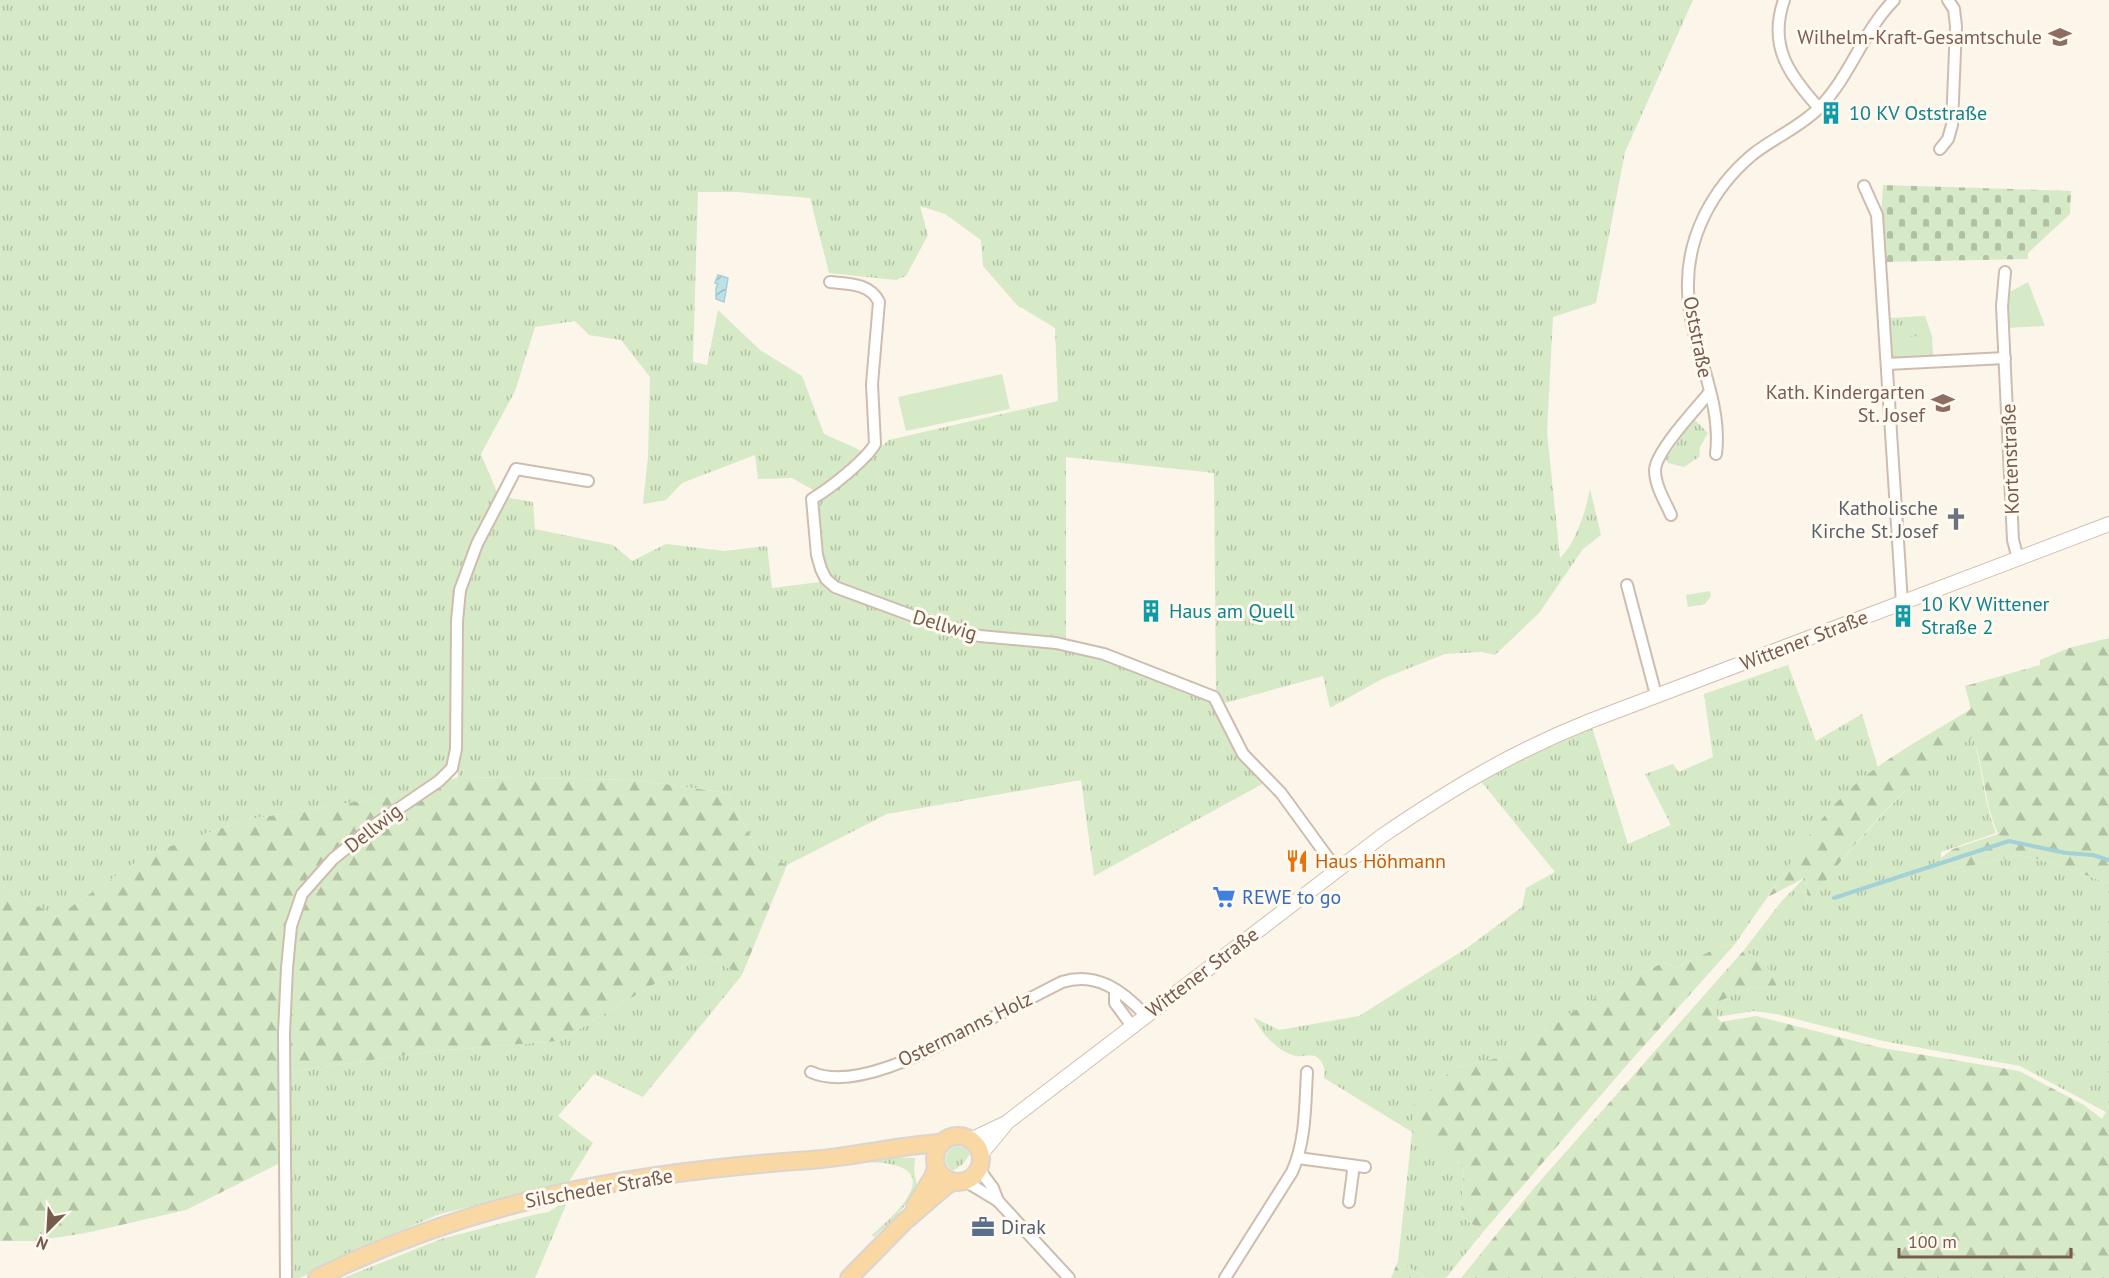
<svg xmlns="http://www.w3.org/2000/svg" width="2109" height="1278" font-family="'PT Sans',sans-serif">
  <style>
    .grass { fill: url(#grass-tufts) }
    .forest { fill: url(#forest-firs) }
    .cemetery { fill: url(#cemetery-stones) }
    .garden { fill: #d6eac7 }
    .water { fill: url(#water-waves); stroke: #a4d0d8; stroke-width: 1.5 }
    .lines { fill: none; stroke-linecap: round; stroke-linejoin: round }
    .stream { stroke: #a4d0d8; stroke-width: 4 }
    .minor-casing { stroke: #cebdaf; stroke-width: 14 }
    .secondary-casing { stroke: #d4bfaf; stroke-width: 16 }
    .primary-casing { stroke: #dcd4d1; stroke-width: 20 }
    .minor { stroke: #fff; stroke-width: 10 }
    .secondary { stroke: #fff; stroke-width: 14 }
    .primary { stroke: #f9d8a3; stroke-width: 16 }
    .labels { text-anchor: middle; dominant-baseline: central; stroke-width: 6; stroke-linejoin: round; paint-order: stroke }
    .education-label { font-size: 20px; fill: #785e54; stroke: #fff9f0; text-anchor: end }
    .culture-label { font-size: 20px; fill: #0d838f; stroke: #fff9f0; text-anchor: start }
    .street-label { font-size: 20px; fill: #775b4d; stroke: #fff9f0 }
    .worship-label { font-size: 20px; fill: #5b616d; stroke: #fff9f0; text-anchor: end }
    .food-label { font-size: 20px; fill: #c56008; stroke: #fff9f0; text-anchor: start }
    .shop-label { font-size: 20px; fill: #366cbe; stroke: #fff9f0; text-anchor: start }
    .service-label { font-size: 20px; fill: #4e5e75; stroke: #fff9f0; text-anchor: start }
  </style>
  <defs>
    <pattern id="grass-tufts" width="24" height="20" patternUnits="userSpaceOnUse" patternTransform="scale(1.5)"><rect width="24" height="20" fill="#d6eac7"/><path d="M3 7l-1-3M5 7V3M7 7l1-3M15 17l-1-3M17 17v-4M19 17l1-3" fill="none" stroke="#b2c1a4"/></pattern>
    <pattern id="forest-firs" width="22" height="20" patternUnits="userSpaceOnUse" patternTransform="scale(1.5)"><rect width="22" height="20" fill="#d6eac7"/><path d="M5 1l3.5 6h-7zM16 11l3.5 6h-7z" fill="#b2c1a4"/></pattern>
    <pattern id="cemetery-stones" width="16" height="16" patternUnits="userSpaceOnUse" patternTransform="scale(1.5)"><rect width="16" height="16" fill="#d6eac7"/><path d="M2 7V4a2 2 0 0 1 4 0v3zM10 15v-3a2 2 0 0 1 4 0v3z" fill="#b2c1a4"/></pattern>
    <pattern id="water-waves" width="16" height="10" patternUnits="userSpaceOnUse" patternTransform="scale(1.5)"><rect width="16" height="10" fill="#bde1e6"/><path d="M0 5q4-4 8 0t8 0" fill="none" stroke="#9eb9bd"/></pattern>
  </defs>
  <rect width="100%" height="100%" fill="#fcf5e9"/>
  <!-- grass -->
  <g class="grass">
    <path d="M 0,0 L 1693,0 L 1625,152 L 1596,303 L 1553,317 L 1547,432 L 1560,558 C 1576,543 1586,510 1590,489 L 1601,535 L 1583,549 L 1539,613 L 1495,655 L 1482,652 L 1445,654 L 1382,679 L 1330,708 L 1323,676 L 1225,703 L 1216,692 L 1214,473 L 1066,457 L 1066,641 L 958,631 L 888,604 L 826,578 L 819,557 L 817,505 L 829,490 L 889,440 L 1058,401 L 1055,328 L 1017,305 L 983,266 L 981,240 L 945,214 L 920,206 L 928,235 L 906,276 L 896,280 L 829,273 L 810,198 L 737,192 L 698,192 L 693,362 L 707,365 L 718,310 L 760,350 L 802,376 L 824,434 L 862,451 L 817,492 L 792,478 L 758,479 L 755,455 L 682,483 L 666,500 L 643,504 L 648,456 L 650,377 L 621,340 L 589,335 L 575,321 L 535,327 L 515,391 L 481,454 L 498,495 L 466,560 L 454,748 L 449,766 L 417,792 L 245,820 L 148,854 L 56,917 L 0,884 Z"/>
    <path d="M 1925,316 L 1932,336 L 1933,358 L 1893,359 L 1888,318 Z"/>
    <path d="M 1694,419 L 1708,433 L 1700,447 L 1699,457 L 1684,467 L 1668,463 L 1666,459 Z"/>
    <path d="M 504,497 L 533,502 L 535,529 L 613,545 L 632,561 L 666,544 L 725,551 L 767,546 L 772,588 L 820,582 L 837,592 L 962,636 L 1050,646 L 1110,659 L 1177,685 L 1210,702 L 1243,758 L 1266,782 L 1094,876 L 1081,780 L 887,814 L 787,865 L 759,852 L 727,793 L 637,780 L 458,777 L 460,620 L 462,588 Z"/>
    <path d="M 1710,591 L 1711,596 L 1705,604 L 1688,607 L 1686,595 Z"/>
    <path d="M 1788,665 L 1816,741 L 1862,714 L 1878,768 L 1842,797 L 1804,844 L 1735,944 L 1719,947 L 1676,968 L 1665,962 L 1620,983 L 1561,1019 L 1513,1055 L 1455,1067 L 1413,1132 L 1464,1166 L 1461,1216 L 1483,1232 L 1446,1278 L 1426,1278 L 1398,1261 L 1412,1132 L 1324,1078 C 1326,1069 1323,1061 1315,1056 C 1308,1054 1302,1057 1296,1056 C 1277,1052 1261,1032 1253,1017 L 1279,1030 L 1359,1016 L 1467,948 L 1522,907 L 1526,888 L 1555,872 L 1480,780 L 1592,727 L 1628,844 L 1671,825 L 1645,774 L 1673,764 L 1679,772 L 1713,757 L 1704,694 Z"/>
    <path d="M 1973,736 C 1982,768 1984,803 1996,833 L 1941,852 L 1941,858 L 1956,869 L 2018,855 L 2038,859 L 2109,883 L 2109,1106 L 2106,1112 L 2020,1066 L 1883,1041 L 1776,1014 L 1754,1011 L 1717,1017 L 1714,1004 L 1743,990 L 1777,986 L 1765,963 L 1744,950 L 1781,902 L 1806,876 L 1808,904 C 1845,854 1892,800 1939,760 C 1949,751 1962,744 1973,736 Z"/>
    <path d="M 703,955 L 742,975 L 643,1097 L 594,1074 L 558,1116 L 593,1143 L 568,1183 L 440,1214 L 359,1248 L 300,1278 L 290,1278 L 288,1072 L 435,1051 L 559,1041 Z"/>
    <path d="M 957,1146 L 966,1148 L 970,1154 L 963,1164 L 953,1171 C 941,1163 944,1150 957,1146 Z"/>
    <path d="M 889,1157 L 915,1158 L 914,1171 L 917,1185 L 915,1192 L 896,1217 L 874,1237 L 872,1235 C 886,1222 938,1180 898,1166 C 884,1161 865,1163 850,1162 Z"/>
    <path d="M 569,1198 L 535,1278 L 343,1278 L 441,1239 L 537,1214 L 549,1212 Z"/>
  </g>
  <!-- forest -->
  <g class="forest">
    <path d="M 2109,638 L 2109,883 L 2038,859 L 2018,855 L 1956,869 L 1941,858 L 1953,849 L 1998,834 C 1984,803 1984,768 1973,737 C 1909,778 1852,843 1808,905 L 1806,877 L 1768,897 C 1790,864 1813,825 1842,797 C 1874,763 1931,734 1971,709 L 1965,686 L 2040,665 L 2040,660 L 2069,648 Z"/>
    <path d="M 458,777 L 637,780 L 727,793 L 759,852 L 787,865 L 742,975 L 703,955 L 559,1041 L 435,1051 L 288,1072 L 280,1163 L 186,1210 L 86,1233 L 34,1241 L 0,1241 L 0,884 L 56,917 L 148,854 L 245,820 L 416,792 Z"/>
    <path d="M 1735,944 L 1626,1066 L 1483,1232 L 1461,1216 L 1464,1166 L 1412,1132 L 1413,1106 L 1455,1067 L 1513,1055 L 1561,1019 L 1620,983 L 1665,962 L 1676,968 L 1719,947 Z"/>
    <path d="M 1744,950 L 1765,963 L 1777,986 L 1743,990 L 1714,1004 L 1717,1017 L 1721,1022 L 1756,1016 L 1882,1048 L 2019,1071 L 2084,1105 L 2102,1119 L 2109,1106 L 2109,1278 L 1461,1278 L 1534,1188 Z"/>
    <path d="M 1398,1261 L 1426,1278 L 1391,1278 Z"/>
  </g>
  <!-- cemetery -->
  <path class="cemetery" d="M 1883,185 L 2071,191 L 2070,214 L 2028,253 L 2028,259 L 1884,262 L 1881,216 Z"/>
  <!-- garden -->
  <g class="garden">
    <path d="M 2028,282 L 2045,326 L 2007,328 L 2006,294 Z"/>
    <path d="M 1929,336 L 1931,358 L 1893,359 L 1890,337 Z"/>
    <path d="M 1002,374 L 1010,409 L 906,431 L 898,397 Z"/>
  </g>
  <!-- water -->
  <path class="water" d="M 718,275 L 728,278 L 724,302 L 716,299 L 716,288 L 718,284 L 715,283 Z"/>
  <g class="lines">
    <!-- stream -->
    <path class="stream" d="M 1834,898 L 2009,841 L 2066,853 L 2093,855 L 2109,860"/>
    <!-- minor casing -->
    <g class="minor-casing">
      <g id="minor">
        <path d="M 1784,0 C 1768,46 1789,75 1819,108"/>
        <path d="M 1940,149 L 1948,139 L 1952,125 L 1956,26 L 1954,9 L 1948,0"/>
        <path d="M 1864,186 L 1877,215 L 1902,603"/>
        <path d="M 2005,272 L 2002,306 L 2013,540 L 2018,559"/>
        <path d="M 830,282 C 848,284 870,283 879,302 L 872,384 L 875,444 C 865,461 829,489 812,499 L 817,555 L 821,569 L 826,579 L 835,587 L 954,631 L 980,636 L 1056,643 L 1104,654 L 1214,697 L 1243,754 L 1281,793 L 1337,870"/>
        <path d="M 1887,364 L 2005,358"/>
        <path d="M 1716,454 C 1723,398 1689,346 1688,290 C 1686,237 1713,188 1752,155 C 1773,138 1799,128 1819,108 C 1850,77 1863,31 1894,0"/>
        <path d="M 1671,515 C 1665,501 1655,486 1655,470 C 1656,451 1696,409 1709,393"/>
        <path d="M 1627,585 L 1656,695"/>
        <path d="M 1115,991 L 1115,1003 L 1132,1026"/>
        <path d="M 811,1072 C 857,1093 939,1045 980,1024 C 1007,1010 1035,996 1062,982 C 1096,971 1123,991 1145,1015"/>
        <path d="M 1298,1158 L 1365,1167"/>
        <path d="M 979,1169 L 993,1188 L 998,1201"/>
        <path d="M 965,1181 L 998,1201 L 1069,1278"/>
        <path d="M 1349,1202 L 1353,1172 L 1351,1165"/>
        <path d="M 286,1278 L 284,1033 L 287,968 L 291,926 L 302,894 L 333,859 L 376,824 L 439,781 L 452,768 L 456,749 L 457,621 L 460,590 L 477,544 L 516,469 L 588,481"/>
        <path d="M 1225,1278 L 1292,1172 C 1306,1141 1305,1106 1307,1072"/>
      </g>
    </g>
    <!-- secondary casing -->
    <g class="secondary-casing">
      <g id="secondary">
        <path d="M 970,1140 L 1006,1123 L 1382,836 C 1451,789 1512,752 1590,721 L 2109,524"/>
        <path d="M 981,1154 L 1005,1125"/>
      </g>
    </g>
    <!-- primary casing -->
    <g class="primary-casing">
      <g id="primary">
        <circle cx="958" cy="1159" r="23"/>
        <path d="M 915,1206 L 933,1177 L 936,1168"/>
        <path d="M 317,1278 C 476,1199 635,1172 811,1160 C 855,1157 898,1145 942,1143"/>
        <path d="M 849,1278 L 904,1222 L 947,1185 L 953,1182"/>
      </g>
    </g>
    <!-- minor -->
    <use href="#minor" class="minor"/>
    <!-- secondary -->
    <use href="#secondary" class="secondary"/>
    <!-- primary -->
    <use href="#primary" class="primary"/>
  </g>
  <!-- icons -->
  <defs>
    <g id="school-bare" transform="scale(1.8)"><path d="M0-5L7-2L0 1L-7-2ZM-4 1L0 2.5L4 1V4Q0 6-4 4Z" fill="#8d6e63" stroke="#fff9f0" stroke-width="2.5" paint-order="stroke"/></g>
    <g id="building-bare" transform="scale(1.8)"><path d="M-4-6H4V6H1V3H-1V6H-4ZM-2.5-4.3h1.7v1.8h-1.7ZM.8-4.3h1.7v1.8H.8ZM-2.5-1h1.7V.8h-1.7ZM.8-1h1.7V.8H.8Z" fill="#0f9aa8" stroke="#fff9f0" stroke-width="2.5" paint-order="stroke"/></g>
    <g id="church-bare" transform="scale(1.8)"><path d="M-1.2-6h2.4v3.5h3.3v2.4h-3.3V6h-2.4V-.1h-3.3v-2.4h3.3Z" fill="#6b7280" stroke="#fff9f0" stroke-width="2.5" paint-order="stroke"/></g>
    <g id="restaurant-bare" transform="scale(1.8)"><path d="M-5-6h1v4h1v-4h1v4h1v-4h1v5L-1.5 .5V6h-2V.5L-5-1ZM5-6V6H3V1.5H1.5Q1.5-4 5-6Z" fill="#e8710a" stroke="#fff9f0" stroke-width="2.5" paint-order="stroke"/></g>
    <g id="supermarket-bare" transform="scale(1.8)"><path d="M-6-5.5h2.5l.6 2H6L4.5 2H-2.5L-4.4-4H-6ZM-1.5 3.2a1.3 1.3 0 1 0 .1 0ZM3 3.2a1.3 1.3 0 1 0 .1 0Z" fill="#3f7fe0" stroke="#fff9f0" stroke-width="2.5" paint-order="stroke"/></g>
    <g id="office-bare" transform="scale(1.8)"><path d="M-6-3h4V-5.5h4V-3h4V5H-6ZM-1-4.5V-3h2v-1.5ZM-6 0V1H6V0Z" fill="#5c6f8a" stroke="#fff9f0" stroke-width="2.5" paint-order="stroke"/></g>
  </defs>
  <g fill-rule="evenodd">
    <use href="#school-bare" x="2060" y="37"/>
    <use href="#building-bare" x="1831" y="113"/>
    <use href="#school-bare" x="1943" y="403"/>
    <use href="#church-bare" x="1956" y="519"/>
    <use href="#building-bare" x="1151" y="611"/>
    <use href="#building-bare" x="1903" y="616"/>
    <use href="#restaurant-bare" x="1297" y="861"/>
    <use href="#supermarket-bare" x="1224" y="897"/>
    <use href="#office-bare" x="983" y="1227"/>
  </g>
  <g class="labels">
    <!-- education labels -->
    <g class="education-label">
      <text x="2042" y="37">Wilhelm-Kraft-Gesamtschule</text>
      <text x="1925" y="392">Kath. Kindergarten<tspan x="1925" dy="23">St. Josef</tspan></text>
    </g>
    <!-- culture labels -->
    <g class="culture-label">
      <text x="1849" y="113">10 KV Oststraße</text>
      <text x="1921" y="604">10 KV Wittener<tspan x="1921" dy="23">Straße 2</tspan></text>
      <text x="1169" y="611">Haus am Quell</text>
    </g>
    <!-- street labels -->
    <g class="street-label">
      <text transform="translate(1698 337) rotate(79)">Oststraße</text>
      <text transform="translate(2010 459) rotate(-92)">Kortenstraße</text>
      <text transform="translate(945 625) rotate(16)">Dellwig</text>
      <text transform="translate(1804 640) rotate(-21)">Wittener Straße</text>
      <text transform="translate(373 828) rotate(-38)">Dellwig</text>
      <text transform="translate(1202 972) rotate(-37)">Wittener Straße</text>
      <text transform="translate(965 1029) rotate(-26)">Ostermanns Holz</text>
      <text transform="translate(599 1188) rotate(-10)">Silscheder Straße</text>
    </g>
    <!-- worship labels -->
    <g class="worship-label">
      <text x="1938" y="508">Katholische<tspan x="1938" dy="23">Kirche St. Josef</tspan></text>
    </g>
    <!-- food labels -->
    <g class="food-label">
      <text x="1315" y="861">Haus Höhmann</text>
    </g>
    <!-- shop labels -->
    <g class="shop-label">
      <text x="1242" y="897">REWE to go</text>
    </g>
    <!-- service labels -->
    <g class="service-label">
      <text x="1001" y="1227">Dirak</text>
    </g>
  </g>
  <!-- north arrow -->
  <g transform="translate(48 1230) rotate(204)" stroke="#fff9f0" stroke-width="4.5" paint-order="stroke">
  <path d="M0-4.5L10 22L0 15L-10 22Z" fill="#775b4d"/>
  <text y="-9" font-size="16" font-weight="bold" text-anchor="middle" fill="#775b4d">N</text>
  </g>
  <!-- scale -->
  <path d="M1899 1248v9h172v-9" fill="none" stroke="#775b4d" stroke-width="3"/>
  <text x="1908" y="1248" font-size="18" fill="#775b4d" stroke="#fff9f0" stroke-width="4.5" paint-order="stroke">100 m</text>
</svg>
